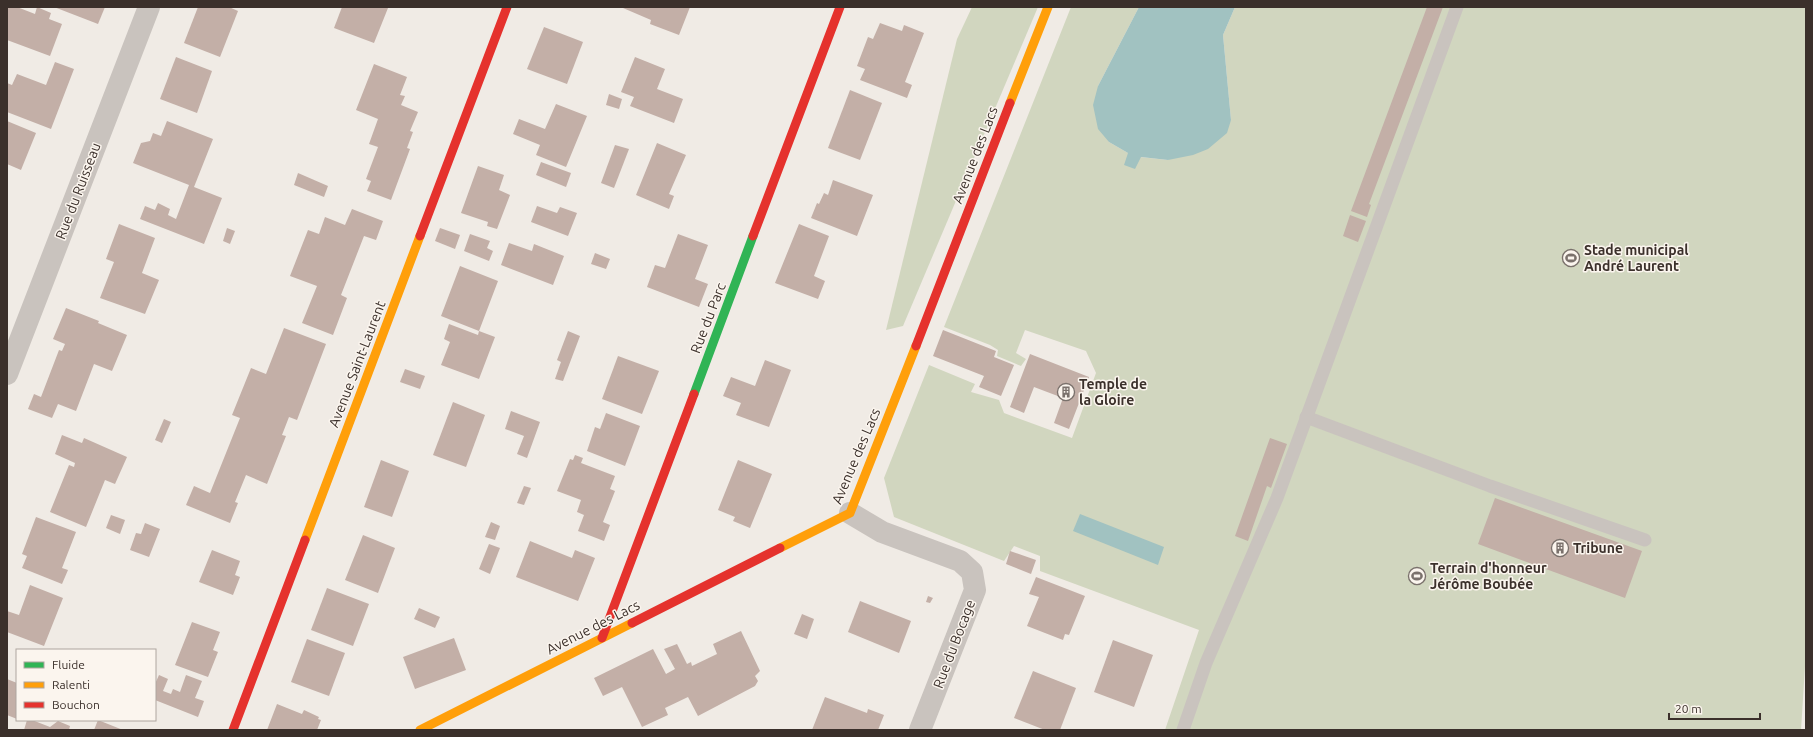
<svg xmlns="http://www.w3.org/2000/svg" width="1813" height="737" font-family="Ubuntu,sans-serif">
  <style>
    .green { fill: #d1d6bf }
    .water { fill: #a1c2c1 }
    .building { fill: #c3afa7 }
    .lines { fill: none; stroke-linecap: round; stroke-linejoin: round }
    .lane { stroke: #c9c3be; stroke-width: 13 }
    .street { stroke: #c9c3be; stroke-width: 22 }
    .fast { stroke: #30b455; stroke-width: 9 }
    .slow { stroke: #ff9f0a; stroke-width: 9 }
    .jam { stroke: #e5322d; stroke-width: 9 }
    .labels { text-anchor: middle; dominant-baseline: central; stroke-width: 3; stroke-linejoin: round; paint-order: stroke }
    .street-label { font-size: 14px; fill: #3b302b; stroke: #fbf5ee }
    .poi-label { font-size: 14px; font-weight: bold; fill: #3b302b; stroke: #fbf5ee; text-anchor: start }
  </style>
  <rect width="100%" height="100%" fill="#f0ebe5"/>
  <!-- green -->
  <g class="green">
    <path d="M 972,7 L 1038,7 L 903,326 L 886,330 L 957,39 Z"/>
    <path d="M 1071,7 L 1139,7 L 1098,86 L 1109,142 L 1128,153 L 1140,157 L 1168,160 L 1231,120 L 1223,35 L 1235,7 L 1806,7 L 1806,651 L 1801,730 L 1165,730 L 1199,630 L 1040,571 L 1040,556 L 1014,546 L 1004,561 L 894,517 L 884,478 L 929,365 L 975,384 L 971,392 L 999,400 L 1004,413 L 1072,438 L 1096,373 L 1086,351 L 1025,330 L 1016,353 L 1026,359 L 1021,366 L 997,356 L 998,350 L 990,345 L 944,327 Z"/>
  </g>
  <!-- water -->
  <g class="water">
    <path d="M 1139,7 L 1235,7 L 1223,35 L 1231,120 L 1227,133 L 1208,149 L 1193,155 L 1168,160 L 1141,157 L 1135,169 L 1124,165 L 1128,153 L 1109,142 L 1098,129 L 1093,105 L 1098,86 Z"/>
    <path d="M 1080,514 L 1164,547 L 1158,565 L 1073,531 Z"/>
  </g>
  <!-- building -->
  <g class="building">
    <path d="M 7,7 L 17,7 L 35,14 L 37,7 L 51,13 L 49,19 L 62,24 L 50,56 L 7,40 Z"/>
    <path d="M 54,7 L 105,7 L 98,24 Z"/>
    <path d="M 198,7 L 229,7 L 238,11 L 220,57 L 184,43 Z"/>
    <path d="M 342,7 L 388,8 L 374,43 L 334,28 Z"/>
    <path d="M 624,7 L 690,7 L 679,35 L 650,24 L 651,20 L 623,8 Z"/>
    <path d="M 1427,7 L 1443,7 L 1369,204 L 1371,205 L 1367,217 L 1351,211 Z"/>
    <path d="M 880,23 L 902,31 L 904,25 L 924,33 L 905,82 L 912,85 L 907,98 L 860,80 L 865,69 L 857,66 L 868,37 L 873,39 Z"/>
    <path d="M 544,27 L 583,42 L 567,84 L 527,69 Z"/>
    <path d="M 176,57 L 212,71 L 197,113 L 160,99 Z"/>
    <path d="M 635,57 L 665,69 L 657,89 L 683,99 L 674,123 L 630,106 L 634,97 L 621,92 Z"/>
    <path d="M 55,62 L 74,69 L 51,129 L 7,112 L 7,83 L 12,85 L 17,74 L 46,85 Z"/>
    <path d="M 374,64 L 407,77 L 400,95 L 405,96 L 401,105 L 418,112 L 410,131 L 413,132 L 407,148 L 410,149 L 391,200 L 367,191 L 371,181 L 366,179 L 378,147 L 369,144 L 378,119 L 356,110 Z"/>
    <path d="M 850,90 L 882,103 L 860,160 L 828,148 Z"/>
    <path d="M 609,94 L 622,99 L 619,109 L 606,105 Z"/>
    <path d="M 556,104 L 587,116 L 566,167 L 536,155 L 540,145 L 513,134 L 519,119 L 545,129 Z"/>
    <path d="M 7,121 L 36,133 L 21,170 L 7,164 Z"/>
    <path d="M 167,121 L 213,139 L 194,187 L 222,198 L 204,244 L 140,219 L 145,206 L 155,210 L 158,203 L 170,209 L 168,215 L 176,219 L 189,185 L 133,163 L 141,143 L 150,141 L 153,133 L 161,136 Z"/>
    <path d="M 657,143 L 686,155 L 669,194 L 674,196 L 669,209 L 636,195 Z"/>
    <path d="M 615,145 L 629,149 L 614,188 L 601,183 Z"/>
    <path d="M 541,162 L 571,173 L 566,187 L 536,175 Z"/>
    <path d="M 478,166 L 504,175 L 499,190 L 510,195 L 497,229 L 487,226 L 488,222 L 461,213 Z"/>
    <path d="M 298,173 L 328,186 L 324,197 L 294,185 Z"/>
    <path d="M 833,180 L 873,195 L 857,236 L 811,218 L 817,203 L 819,204 L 824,193 L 828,195 Z"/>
    <path d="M 537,206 L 557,213 L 560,207 L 577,213 L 568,236 L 531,222 Z"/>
    <path d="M 352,209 L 383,221 L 376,240 L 364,236 L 341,295 L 347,298 L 333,335 L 302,323 L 317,286 L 290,276 L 308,230 L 319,234 L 325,217 L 345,225 Z"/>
    <path d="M 1350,215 L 1366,221 L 1358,242 L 1343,236 Z"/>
    <path d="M 119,224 L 155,238 L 142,273 L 159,280 L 145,314 L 100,298 L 114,262 L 106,259 Z"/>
    <path d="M 799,224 L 829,236 L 814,276 L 825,281 L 818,299 L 775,283 Z"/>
    <path d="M 227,228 L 235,231 L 230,244 L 223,241 Z"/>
    <path d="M 440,228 L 460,235 L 455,249 L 435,241 Z"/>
    <path d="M 470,234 L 490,241 L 487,248 L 493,251 L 489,261 L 464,251 Z"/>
    <path d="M 678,234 L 708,245 L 695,279 L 708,284 L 699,307 L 647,287 L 655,265 L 665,268 Z"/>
    <path d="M 509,243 L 532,251 L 534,244 L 564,256 L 553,285 L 501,265 Z"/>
    <path d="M 595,253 L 610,259 L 606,269 L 591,264 Z"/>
    <path d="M 460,266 L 498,281 L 479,331 L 495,337 L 479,379 L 441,365 L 450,342 L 444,339 L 449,324 L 478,335 L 479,331 L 441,316 Z"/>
    <path d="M 66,308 L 99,321 L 98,323 L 127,335 L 112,371 L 94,364 L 76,411 L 58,404 L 52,418 L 28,409 L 34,394 L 41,397 L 59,350 L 62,351 L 65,344 L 53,339 Z"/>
    <path d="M 284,328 L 326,344 L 297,420 L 289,417 L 282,435 L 286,436 L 267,484 L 246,475 L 235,502 L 238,503 L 230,523 L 186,505 L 194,486 L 210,493 L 240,418 L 232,415 L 251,368 L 266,374 Z"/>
    <path d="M 943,330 L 996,351 L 994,357 L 1014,365 L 1001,396 L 979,387 L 984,376 L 933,356 Z"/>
    <path d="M 568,331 L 580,336 L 563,381 L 555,379 L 561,362 L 557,360 Z"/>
    <path d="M 1030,354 L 1089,377 L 1069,429 L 1054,423 L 1063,398 L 1034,387 L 1024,413 L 1010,407 Z"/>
    <path d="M 618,356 L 659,371 L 642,414 L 602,399 Z"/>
    <path d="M 765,360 L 791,370 L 769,427 L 736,415 L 741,403 L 723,396 L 731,377 L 755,386 Z"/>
    <path d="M 405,369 L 425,376 L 420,389 L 400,382 Z"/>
    <path d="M 453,402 L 485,415 L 466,467 L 433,455 Z"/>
    <path d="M 511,411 L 540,422 L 527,458 L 517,454 L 524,436 L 505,429 Z"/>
    <path d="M 606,413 L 640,426 L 625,466 L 587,451 L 595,427 L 600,429 Z"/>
    <path d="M 164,419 L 171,422 L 162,443 L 155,440 Z"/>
    <path d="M 62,435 L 82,443 L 84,438 L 127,457 L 115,484 L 105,480 L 86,527 L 50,512 L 69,465 L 74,467 L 75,463 L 55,454 Z"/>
    <path d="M 1270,438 L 1287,444 L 1271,488 L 1267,486 L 1248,541 L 1235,536 Z"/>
    <path d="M 575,455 L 583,458 L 581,463 L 615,476 L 610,489 L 615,491 L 603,522 L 610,525 L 604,541 L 578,531 L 584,515 L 577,512 L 581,500 L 557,491 L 570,459 L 573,460 Z"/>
    <path d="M 381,460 L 409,471 L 392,517 L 364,507 Z"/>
    <path d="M 738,460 L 772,474 L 750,528 L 733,521 L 735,517 L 718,510 Z"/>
    <path d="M 524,486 L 531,488 L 524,505 L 517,503 Z"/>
    <path d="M 1495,498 L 1642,551 L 1625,598 L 1478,544 Z"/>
    <path d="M 111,515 L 125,520 L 120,534 L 106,528 Z"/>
    <path d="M 36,517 L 76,532 L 62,568 L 68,570 L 62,584 L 22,568 L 27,556 L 22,554 Z"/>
    <path d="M 491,522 L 500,526 L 495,540 L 485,537 Z"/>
    <path d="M 145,523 L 160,529 L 149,557 L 130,550 L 136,533 L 141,534 Z"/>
    <path d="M 363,535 L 395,548 L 378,593 L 345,580 Z"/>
    <path d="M 530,541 L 572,558 L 575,550 L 595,558 L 578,601 L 516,577 Z"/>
    <path d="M 489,544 L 500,548 L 490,574 L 479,569 Z"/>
    <path d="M 212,550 L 240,561 L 235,575 L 240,577 L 233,595 L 199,582 Z"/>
    <path d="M 1010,551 L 1036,560 L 1031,574 L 1006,564 Z"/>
    <path d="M 1036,577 L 1085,596 L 1069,635 L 1065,634 L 1063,640 L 1027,626 L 1039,597 L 1029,594 Z"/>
    <path d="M 30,585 L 63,598 L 44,646 L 7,632 L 7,611 L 19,615 Z"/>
    <path d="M 327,588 L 369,604 L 353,646 L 311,630 Z"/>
    <path d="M 928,596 L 933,598 L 930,603 L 926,602 Z"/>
    <path d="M 860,601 L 911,621 L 899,653 L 848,632 Z"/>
    <path d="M 419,608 L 440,617 L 435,628 L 414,619 Z"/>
    <path d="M 802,614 L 814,619 L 807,639 L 794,634 Z"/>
    <path d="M 192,622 L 220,632 L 213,650 L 218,652 L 208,677 L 175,665 Z"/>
    <path d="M 741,631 L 760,671 L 755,676 L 758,681 L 755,686 L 698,716 L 688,697 L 665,708 L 668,715 L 642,727 L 622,687 L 603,696 L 594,678 L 653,649 L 666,674 L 675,669 L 664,649 L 677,644 L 687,664 L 691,662 L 692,666 L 717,654 L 713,644 Z"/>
    <path d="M 454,638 L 466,670 L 415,689 L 403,657 Z"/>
    <path d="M 307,639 L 345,653 L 329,696 L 291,682 Z"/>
    <path d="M 1113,640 L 1153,655 L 1134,707 L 1094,692 Z"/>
    <path d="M 1033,671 L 1076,688 L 1060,730 L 1045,730 L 1014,718 Z"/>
    <path d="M 159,675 L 168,679 L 163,691 L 171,694 L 173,689 L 180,692 L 186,675 L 202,681 L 195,698 L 204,701 L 198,717 L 155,700 L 155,684 Z"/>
    <path d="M 7,679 L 17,683 L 17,719 L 7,715 Z"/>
    <path d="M 825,697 L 867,713 L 868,709 L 884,715 L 878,730 L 812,730 Z"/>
    <path d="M 277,704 L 302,714 L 304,710 L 319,717 L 318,719 L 321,720 L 317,730 L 267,730 Z"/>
    <path d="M 27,720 L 32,720 L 50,727 L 58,721 L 70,726 L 69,730 L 24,730 Z"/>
    <path d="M 98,720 L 123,730 L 94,730 Z"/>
  </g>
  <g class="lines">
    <!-- lane -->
    <g class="lane">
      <path d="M 1306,417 L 1490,486 L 1645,540"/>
      <path d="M 1183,730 L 1206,663 L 1277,498 L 1457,7"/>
    </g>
    <!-- street -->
    <g class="street">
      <path d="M 7,374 L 149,7"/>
      <path d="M 850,513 L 882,532 L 960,561 L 972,572 L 975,590 L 920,730"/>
    </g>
    <!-- fast -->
    <path class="fast" d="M 694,394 L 753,236"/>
    <!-- slow -->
    <g class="slow">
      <path d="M 1010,103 L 1048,7"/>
      <path d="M 305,540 L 420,236"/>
      <path d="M 780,548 L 850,513 L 916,346"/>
      <path d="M 420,730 L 632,623"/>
    </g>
    <!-- jam -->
    <g class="jam">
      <path d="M 420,236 L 507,7"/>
      <path d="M 753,236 L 840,7"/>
      <path d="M 916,346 L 1010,103"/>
      <path d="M 632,623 L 780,548"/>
      <path d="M 602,638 L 694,394"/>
      <path d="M 233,730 L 305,540"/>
    </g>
  </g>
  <!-- icons -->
  <defs>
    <g id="stadium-ring" transform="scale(0.9)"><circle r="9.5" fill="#fbf5ee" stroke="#7a716c" stroke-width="1.5"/><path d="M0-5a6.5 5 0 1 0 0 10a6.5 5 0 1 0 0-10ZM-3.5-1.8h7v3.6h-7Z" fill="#7a716c"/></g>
    <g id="building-ring" transform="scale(0.9)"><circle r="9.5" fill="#fbf5ee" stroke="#7a716c" stroke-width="1.5"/><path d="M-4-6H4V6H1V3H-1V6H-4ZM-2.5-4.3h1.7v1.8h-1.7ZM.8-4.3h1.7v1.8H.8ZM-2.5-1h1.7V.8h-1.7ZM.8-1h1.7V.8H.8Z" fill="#7a716c"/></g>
  </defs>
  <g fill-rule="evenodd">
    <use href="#stadium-ring" x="1571" y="258"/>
    <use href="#building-ring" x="1066" y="392"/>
    <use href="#building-ring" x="1560" y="548"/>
    <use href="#stadium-ring" x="1417" y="576"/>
  </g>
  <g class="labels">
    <!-- street labels -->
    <g class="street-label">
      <text transform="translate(975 155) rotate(-69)">Avenue des Lacs</text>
      <text transform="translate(78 191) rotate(-69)">Rue du Ruisseau</text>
      <text transform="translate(708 318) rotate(-69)">Rue du Parc</text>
      <text transform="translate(357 364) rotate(-69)">Avenue Saint-Laurent</text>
      <text transform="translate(856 456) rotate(-67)">Avenue des Lacs</text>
      <text transform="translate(593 627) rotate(-27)">Avenue des Lacs</text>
      <text transform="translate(954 644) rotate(-69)">Rue du Bocage</text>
    </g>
    <!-- poi labels -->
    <g class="poi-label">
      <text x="1584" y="250">Stade municipal<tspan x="1584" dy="16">André Laurent</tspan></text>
      <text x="1079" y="384">Temple de<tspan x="1079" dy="16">la Gloire</tspan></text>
      <text x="1573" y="548">Tribune</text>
      <text x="1430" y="568">Terrain d'honneur<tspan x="1430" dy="16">Jérôme Boubée</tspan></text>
    </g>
  </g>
  <!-- border -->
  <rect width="1813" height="737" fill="none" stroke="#3b302b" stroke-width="16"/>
  <!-- legend -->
  <rect x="16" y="649" width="140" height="72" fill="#fbf5ee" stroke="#aea6a0"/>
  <rect x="24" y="662" width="20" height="6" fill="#30b455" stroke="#aea6a0"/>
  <text x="52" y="669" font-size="12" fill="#3b302b">Fluide</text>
  <rect x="24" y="682" width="20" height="6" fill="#ff9f0a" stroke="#aea6a0"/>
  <text x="52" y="689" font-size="12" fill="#3b302b">Ralenti</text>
  <rect x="24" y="702" width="20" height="6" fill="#e5322d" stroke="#aea6a0"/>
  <text x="52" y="709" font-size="12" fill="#3b302b">Bouchon</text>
  <!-- scale -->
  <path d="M1669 713v6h91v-6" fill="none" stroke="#3b302b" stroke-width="2"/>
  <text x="1675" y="713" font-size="12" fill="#3b302b" stroke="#fbf5ee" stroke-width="3" paint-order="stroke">20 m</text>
</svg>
